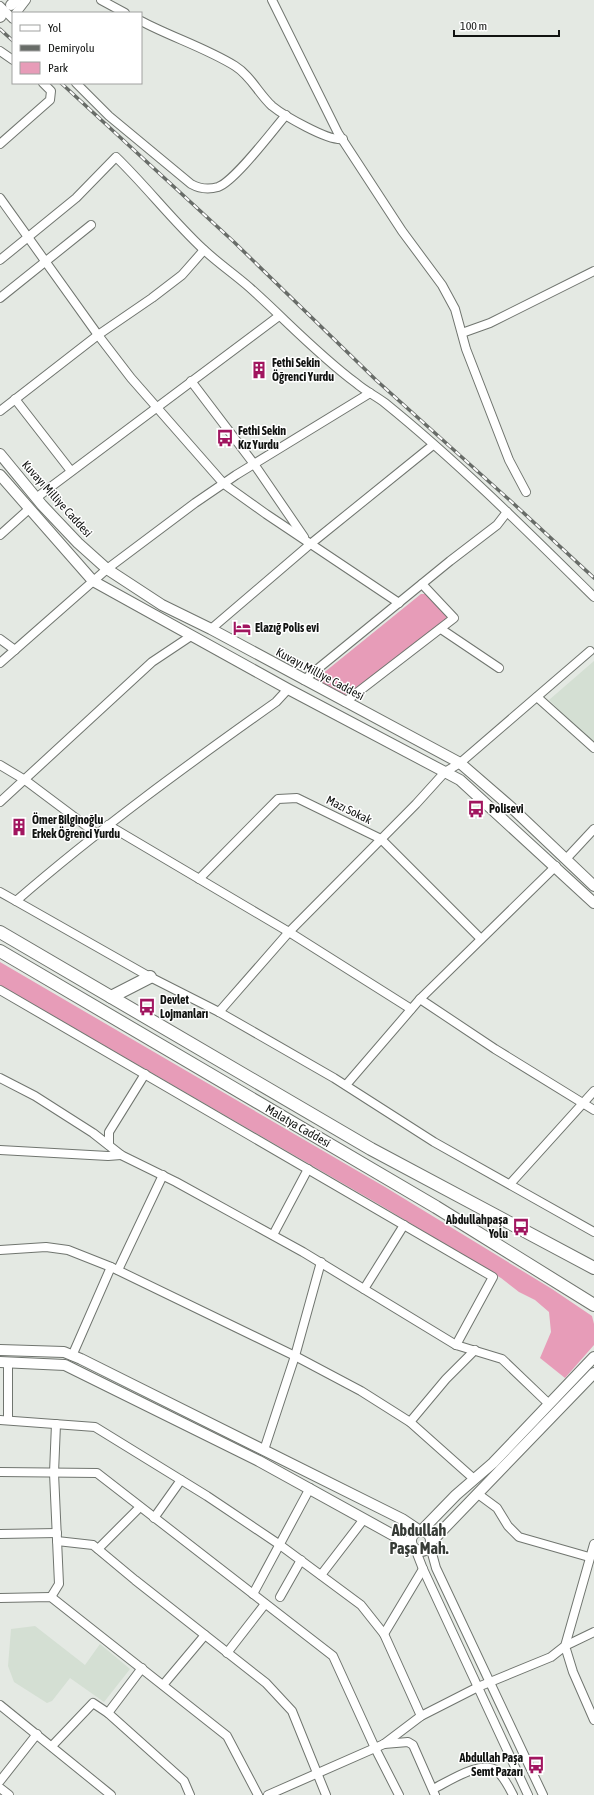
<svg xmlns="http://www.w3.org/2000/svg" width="594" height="1795" font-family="'Asap Condensed',sans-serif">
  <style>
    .built { fill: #d4dfd3 }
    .green { fill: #e79cb8 }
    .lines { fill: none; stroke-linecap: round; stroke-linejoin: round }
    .minor-casing { stroke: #70756f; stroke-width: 10 }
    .major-casing { stroke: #70756f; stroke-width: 12 }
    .highway-casing { stroke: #70756f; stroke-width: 14 }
    .minor { stroke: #fff; stroke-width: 8 }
    .major { stroke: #fff; stroke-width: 10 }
    .highway { stroke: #fff; stroke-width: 12 }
    .rail-casing { stroke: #686c68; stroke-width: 3.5 }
    .rail { stroke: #fff; stroke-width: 2; stroke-dasharray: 6; stroke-linecap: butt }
    .labels { text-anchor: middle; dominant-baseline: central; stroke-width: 3; stroke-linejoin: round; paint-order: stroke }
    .poi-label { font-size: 12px; font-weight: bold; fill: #111311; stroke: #fff; text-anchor: start }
    .street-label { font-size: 12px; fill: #111311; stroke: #fff }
    .district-label { font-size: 16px; font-weight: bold; fill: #363b36; stroke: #fff }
  </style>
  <rect width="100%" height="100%" fill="#e4e9e3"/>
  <!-- built -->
  <g class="built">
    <path d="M 594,661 L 594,744 L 549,700 Z"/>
    <path d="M 35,1626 L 85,1665 L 100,1644 L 130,1669 L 104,1702 L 70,1678 L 52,1701 L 47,1703 L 14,1682 L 8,1666 L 11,1629 Z"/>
  </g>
  <!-- green -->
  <g class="green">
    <path d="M 421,594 L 425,594 L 447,616 L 446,620 L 353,691 L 345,695 L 316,679 Z"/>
    <path d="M 0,962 L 385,1187 L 552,1289 L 592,1316 L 594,1324 L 594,1345 L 565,1378 L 540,1358 L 551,1332 L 549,1312 L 535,1300 L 519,1292 L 501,1278 L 380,1205 L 0,985 Z"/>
  </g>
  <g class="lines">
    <!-- minor casing -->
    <g class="minor-casing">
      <g id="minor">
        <path d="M 101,0 L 125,13"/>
        <path d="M 272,0 L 338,133 L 402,231 L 442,285 L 455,309 L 466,349 L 509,460 L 526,492"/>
        <path d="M 0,6 L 13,19"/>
        <path d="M 16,13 L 26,0"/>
        <path d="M 141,21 C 171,37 206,48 235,66 C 251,76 258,93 272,106 C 283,115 329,142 343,139"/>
        <path d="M 0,51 L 13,60"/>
        <path d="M 76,83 L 109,116 L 191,184 C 200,189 208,190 218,187 C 235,181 273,130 286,115"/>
        <path d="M 0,144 L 50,100 L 51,91 L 43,83"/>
        <path d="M 0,198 L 98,335 L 131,378 L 224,484 L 266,514 L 399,603"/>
        <path d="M 0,260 L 76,198 L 116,157 C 146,186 172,220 203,249 C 218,263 234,274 249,287 C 285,319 317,354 356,383 C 365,391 376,396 385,403 C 459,463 526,530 594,597"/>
        <path d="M 0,298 L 91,225"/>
        <path d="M 462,333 L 490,323 L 594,271"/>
        <path d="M 191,381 L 254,464 L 304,537"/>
        <path d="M 15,399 L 71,471"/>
        <path d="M 0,411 L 98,335 L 152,298 L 182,275 L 204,250"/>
        <path d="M 36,498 L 279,316"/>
        <path d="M 0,535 L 29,509"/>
        <path d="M 211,629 L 308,546 L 433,445"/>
        <path d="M 441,629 L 499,668"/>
        <path d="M 0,639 L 15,650"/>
        <path d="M 0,663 L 107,569 L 195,503 L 236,475 L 370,393"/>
        <path d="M 304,680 L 450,561 L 497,525 L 507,512"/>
        <path d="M 537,697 L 594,748"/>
        <path d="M 345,702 L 454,618 L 422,584"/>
        <path d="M 0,765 L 25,780 L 97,834"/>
        <path d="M 0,802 L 152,662 L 191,636"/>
        <path d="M 108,825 L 289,932 L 411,1009"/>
        <path d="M 566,859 L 594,829"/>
        <path d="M 199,879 L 278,799 L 297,798 L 381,839 L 481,939"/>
        <path d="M 0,892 L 16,901 C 99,829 187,765 276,702 L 288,689"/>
        <path d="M 16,901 L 150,977 L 219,1012 L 334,1078 L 434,1142 L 594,1232"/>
        <path d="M 0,990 L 493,1277 L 456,1345"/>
        <path d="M 420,999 L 495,1049 L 594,1110"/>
        <path d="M 219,1012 L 289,932 L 416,804 L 445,772 L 460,763 L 590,651"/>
        <path d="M 0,1078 L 35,1096 L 93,1133 L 121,1155 L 176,1182 L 303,1252 L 456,1345 L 502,1359 L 549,1404"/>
        <path d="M 346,1085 L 420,999 L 556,866"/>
        <path d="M 109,1145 L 109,1132 L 145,1074"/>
        <path d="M 0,1150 L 108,1156 L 121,1155"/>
        <path d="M 510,1184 L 594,1091"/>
        <path d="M 273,1235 L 308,1169"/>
        <path d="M 0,1250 L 46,1247 L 68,1250 L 111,1267 L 295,1356 L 361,1391 L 410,1422 L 474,1479"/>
        <path d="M 118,1270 L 163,1175"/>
        <path d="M 364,1289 L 404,1225"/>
        <path d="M 72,1356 L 111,1267"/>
        <path d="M 0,1420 L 95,1427 L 207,1496 L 280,1545 L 361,1605 L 384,1634 L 421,1716"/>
        <path d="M 8,1420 L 8,1362"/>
        <path d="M 410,1422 L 446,1379 L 475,1350"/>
        <path d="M 264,1450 L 295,1356 L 321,1262"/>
        <path d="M 0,1472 L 97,1473 L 333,1656 L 375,1748 L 399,1795"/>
        <path d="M 478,1494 L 497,1508 L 508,1526 L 519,1537 L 589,1557"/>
        <path d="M 154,1518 L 181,1480"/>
        <path d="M 0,1534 L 57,1533"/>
        <path d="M 57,1541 L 93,1545 L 135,1580 L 266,1683 L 292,1711 L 326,1795"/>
        <path d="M 430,1546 L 436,1568 L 543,1795"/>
        <path d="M 98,1549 L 140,1507"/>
        <path d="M 416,1551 L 423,1569 L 528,1795"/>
        <path d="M 321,1575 L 364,1519"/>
        <path d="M 253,1594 L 310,1488"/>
        <path d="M 51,1597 L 59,1584 L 54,1473 L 56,1424"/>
        <path d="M 280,1597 L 301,1560"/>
        <path d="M 0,1598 L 51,1597 L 227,1736 L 258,1795"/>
        <path d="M 594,1632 L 565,1646 L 573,1672 L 594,1720"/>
        <path d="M 384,1634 L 423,1569"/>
        <path d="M 227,1653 L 265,1604"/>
        <path d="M 163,1685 L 205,1635"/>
        <path d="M 0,1705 L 111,1795"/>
        <path d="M 108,1713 L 184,1781 L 190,1795"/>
        <path d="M 384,1744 L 408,1742 L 413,1745 L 435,1795"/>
        <path d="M 52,1746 L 93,1703 L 108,1713 L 142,1668"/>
        <path d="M 0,1781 L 37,1734"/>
        <path d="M 0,1788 L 9,1795"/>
        <path d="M 433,1789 C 448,1782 481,1759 497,1771 C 504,1777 509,1787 513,1795"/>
        <path d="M 268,1795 L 384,1744 L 421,1716 L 478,1687 L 551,1657 L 565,1646 L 594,1544"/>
      </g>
    </g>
    <!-- major casing -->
    <g class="major-casing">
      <g id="major">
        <path d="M 11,5 L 16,0"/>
        <path d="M 0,17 L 1,16"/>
        <path d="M 0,454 L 42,505 L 78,543 L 107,569 L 162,605 L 211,629 L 460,763 L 512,808 L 594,886"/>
        <path d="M 0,475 L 93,581 L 288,689 L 460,780 L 594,903"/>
        <path d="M 0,1350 L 64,1352 L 81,1359 L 402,1519 L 420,1531"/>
        <path d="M 0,1362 L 65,1365 L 259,1461 L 411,1545"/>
        <circle cx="421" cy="1541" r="10"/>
        <path d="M 421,1531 L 456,1495 L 493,1463 L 594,1357"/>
        <path d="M 431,1542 L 594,1373"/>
      </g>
    </g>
    <!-- highway casing -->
    <g class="highway-casing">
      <g id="highway">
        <path d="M 0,932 L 371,1149 L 594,1268"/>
        <path d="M 0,951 L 436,1207 L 594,1305"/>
        <path d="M 111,997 L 150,977"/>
      </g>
    </g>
    <!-- minor -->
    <use href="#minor" class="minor"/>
    <!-- major -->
    <use href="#major" class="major"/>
    <!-- highway -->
    <use href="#highway" class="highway"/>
    <!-- rail casing -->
    <g class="rail-casing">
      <g id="rail">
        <path d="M 0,29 L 13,41"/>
        <path d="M 61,83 L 234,242 L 376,380 L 515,505 L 594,578"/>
      </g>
    </g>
    <!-- rail -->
    <use href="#rail" class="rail"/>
  </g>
  <!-- icons -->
  <defs>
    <g id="building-bare" transform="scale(1.38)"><path d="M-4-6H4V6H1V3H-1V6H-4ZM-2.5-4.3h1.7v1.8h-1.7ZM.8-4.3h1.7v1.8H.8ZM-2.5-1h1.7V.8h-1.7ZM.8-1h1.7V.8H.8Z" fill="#a1155f" stroke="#fff" stroke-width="2.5" paint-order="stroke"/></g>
    <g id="bus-bare" transform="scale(1.38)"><path d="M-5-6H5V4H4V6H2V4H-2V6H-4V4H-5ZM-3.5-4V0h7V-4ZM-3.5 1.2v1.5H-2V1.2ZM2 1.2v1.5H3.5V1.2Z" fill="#a1155f" stroke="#fff" stroke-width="2.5" paint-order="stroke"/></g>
    <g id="hotel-bare" transform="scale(1.38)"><path d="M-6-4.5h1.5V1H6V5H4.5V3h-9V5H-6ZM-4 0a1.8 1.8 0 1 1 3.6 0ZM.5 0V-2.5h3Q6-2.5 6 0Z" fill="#a1155f" stroke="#fff" stroke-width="2.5" paint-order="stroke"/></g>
  </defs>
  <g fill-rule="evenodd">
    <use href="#building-bare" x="259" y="370"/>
    <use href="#bus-bare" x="225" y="438"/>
    <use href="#hotel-bare" x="242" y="628"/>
    <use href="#bus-bare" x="476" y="809"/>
    <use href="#building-bare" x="19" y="827"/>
    <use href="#bus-bare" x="147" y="1007"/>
    <use href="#bus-bare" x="521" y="1227"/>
    <use href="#bus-bare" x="536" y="1765"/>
  </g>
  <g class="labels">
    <!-- poi labels -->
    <g class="poi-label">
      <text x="272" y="363">Fethi Sekin<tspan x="272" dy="14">Öğrenci Yurdu</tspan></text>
      <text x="238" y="431">Fethi Sekin<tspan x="238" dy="14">Kız Yurdu</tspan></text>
      <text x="255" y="628">Elazığ Polis evi</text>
      <text x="489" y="809">Polisevi</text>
      <text x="32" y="820">Ömer Bilginoğlu<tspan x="32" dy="14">Erkek Öğrenci Yurdu</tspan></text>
      <text x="160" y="1000">Devlet<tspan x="160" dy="14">Lojmanları</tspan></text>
      <text x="508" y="1220" text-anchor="end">Abdullahpaşa<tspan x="508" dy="14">Yolu</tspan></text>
      <text x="523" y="1758" text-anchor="end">Abdullah Paşa<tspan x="523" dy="14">Semt Pazarı</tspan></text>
    </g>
    <!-- street labels -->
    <g class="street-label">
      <text transform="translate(57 499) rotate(48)">Kuvayı Milliye Caddesi</text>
      <text transform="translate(320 674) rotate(28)">Kuvayı Milliye Caddesi</text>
      <text transform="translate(349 810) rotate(26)">Mazı Sokak</text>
      <text transform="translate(298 1126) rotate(30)">Malatya Caddesi</text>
    </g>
    <!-- district labels -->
    <g class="district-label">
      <text x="419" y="1530">Abdullah<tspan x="419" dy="18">Paşa Mah.</tspan></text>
    </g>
  </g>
  <!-- legend -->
  <rect x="12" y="12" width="130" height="72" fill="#ffffff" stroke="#a0a1a0"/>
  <rect x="20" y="25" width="20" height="6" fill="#ffffff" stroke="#a0a1a0"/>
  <text x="48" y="32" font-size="12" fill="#111311">Yol</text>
  <rect x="20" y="45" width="20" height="6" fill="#686c68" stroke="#a0a1a0"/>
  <text x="48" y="52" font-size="12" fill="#111311">Demiryolu</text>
  <rect x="20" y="62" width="20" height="12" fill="#e79cb8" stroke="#a0a1a0"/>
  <text x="48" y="72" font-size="12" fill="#111311">Park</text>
  <!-- scale -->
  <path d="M454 30v6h105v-6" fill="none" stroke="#111311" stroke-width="2"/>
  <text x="460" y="30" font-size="12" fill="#111311" stroke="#ffffff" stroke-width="3" paint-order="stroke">100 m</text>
</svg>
